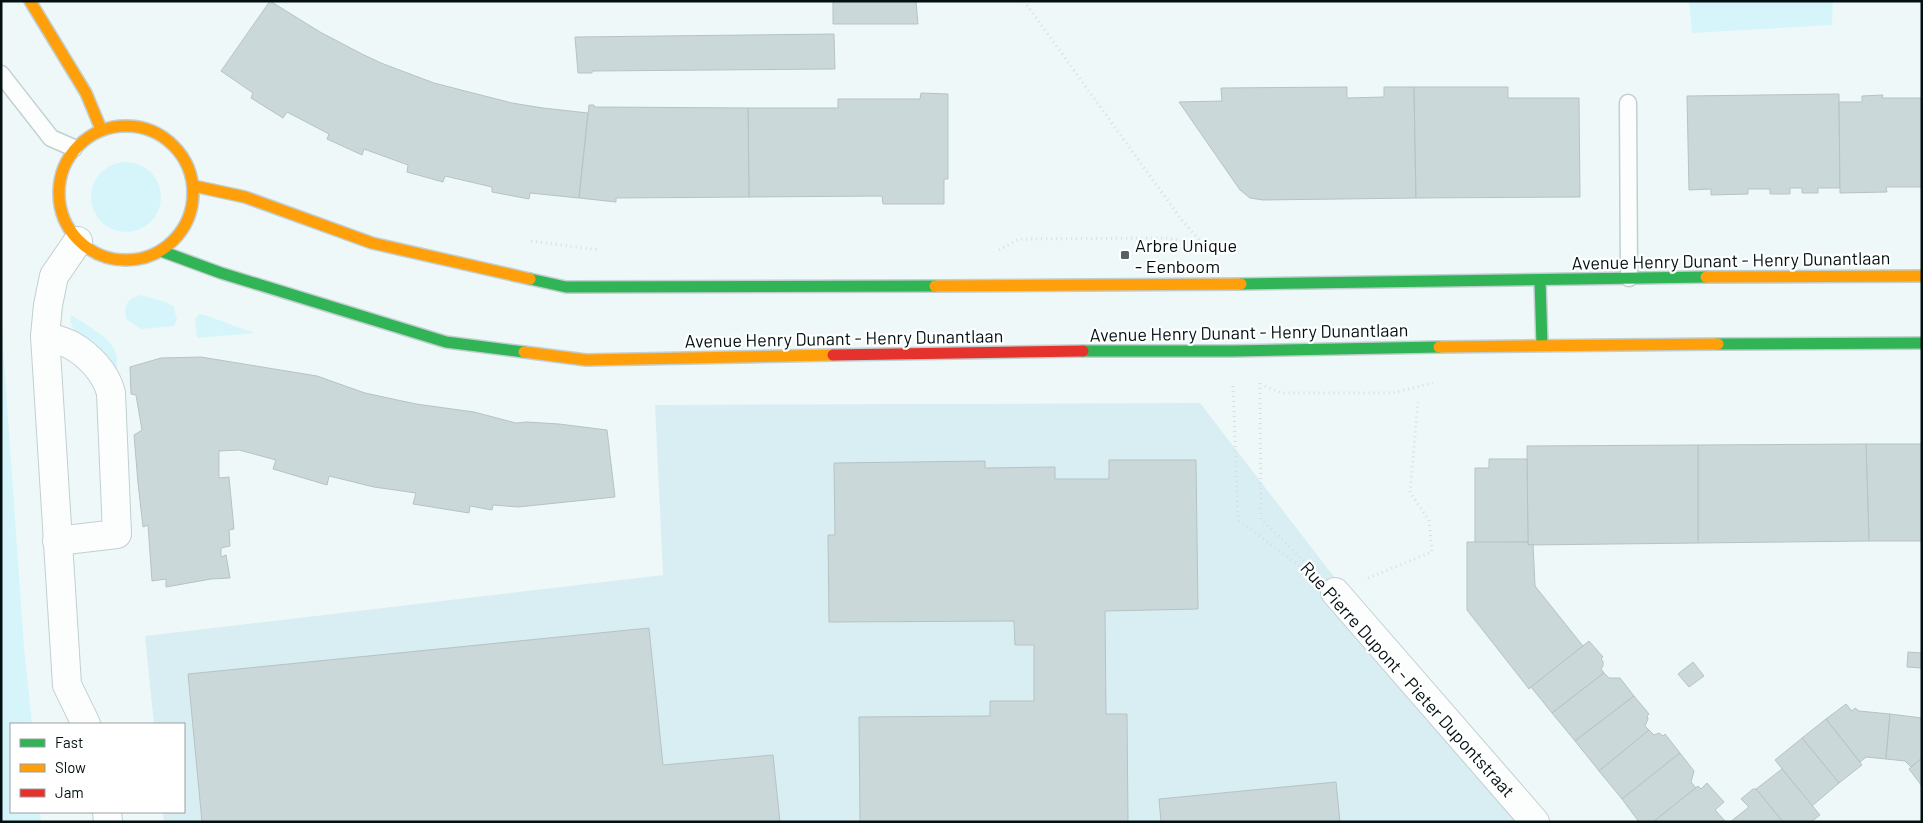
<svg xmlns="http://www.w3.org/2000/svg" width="1923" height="823" font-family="Barlow,sans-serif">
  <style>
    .built { fill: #d8eef2 }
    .green { fill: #d6f5fa }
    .building { fill: #cbd8da; stroke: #b6c3c5 }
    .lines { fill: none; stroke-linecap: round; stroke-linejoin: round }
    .lane-casing { stroke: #c2cfd1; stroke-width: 19 }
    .street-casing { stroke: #c2cfd1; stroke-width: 30 }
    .fast-casing { stroke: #c2cfd1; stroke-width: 14 }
    .slow-casing { stroke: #c2cfd1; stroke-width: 14 }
    .jam-casing { stroke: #c2cfd1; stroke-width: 14 }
    .path { stroke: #dadddd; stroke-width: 3; stroke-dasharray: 1 4; stroke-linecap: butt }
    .lane { stroke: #fcfefe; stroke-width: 16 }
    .street { stroke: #fcfefe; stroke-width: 28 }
    .fast { stroke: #30b455; stroke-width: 11 }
    .slow { stroke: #ff9f0a; stroke-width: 11 }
    .jam { stroke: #e5322d; stroke-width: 11 }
    .poi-dot { fill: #556163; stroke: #fff; stroke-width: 2 }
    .labels { text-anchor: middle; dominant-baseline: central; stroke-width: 4.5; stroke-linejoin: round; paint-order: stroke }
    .poi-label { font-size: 18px; fill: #021012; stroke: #fff; text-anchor: start }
    .street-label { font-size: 18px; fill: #021012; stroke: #fff }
  </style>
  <rect width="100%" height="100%" fill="#eef8f9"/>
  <!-- built -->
  <path class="built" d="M 1200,403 L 1523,822 L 164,822 L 163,812 L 184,812 L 184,724 L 154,724 L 145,636 L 663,575 L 655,405 Z"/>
  <!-- green -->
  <g class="green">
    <path d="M 1689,1 L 1833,1 L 1832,25 L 1692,33 Z"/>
    <circle cx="126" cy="197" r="35"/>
    <path d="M 141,295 L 166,302 L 174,307 L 177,320 L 174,326 L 141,329 L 127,320 C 122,307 127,298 141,295 Z"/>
    <path d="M 199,314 L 205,315 L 254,333 L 197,338 L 195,319 Z"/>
    <path d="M 71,315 C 83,323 108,336 114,349 C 118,356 117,365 117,372 C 105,361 65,332 71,315 Z"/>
    <path d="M 1,318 L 24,647 L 32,724 L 11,724 L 11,812 L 40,812 L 41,822 L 1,822 Z"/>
  </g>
  <!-- building -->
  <g class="building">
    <path d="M 270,1 L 320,32 L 362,54 L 381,63 L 434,83 L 512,103 L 543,108 L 588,113 L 579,198 L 530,193 L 529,199 L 492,192 L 492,187 L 445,176 L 443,182 L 407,172 L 408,165 L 364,149 L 362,155 L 327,139 L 329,134 L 287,112 L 283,118 L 251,98 L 253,93 L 221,71 Z"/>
    <path d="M 833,1 L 916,1 L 918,24 L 833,24 Z"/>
    <path d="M 834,34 L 835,69 L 592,71 L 592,73 L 578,73 L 575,37 Z"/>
    <path d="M 1347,87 L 1347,98 L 1384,97 L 1384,87 L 1414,87 L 1416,198 L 1263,200 L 1250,198 L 1240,190 L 1179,102 L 1222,101 L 1221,88 Z"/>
    <path d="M 1414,87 L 1508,87 L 1508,98 L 1579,98 L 1580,197 L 1416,198 Z"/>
    <path d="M 921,93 L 948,94 L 948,179 L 944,179 L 944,204 L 883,204 L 882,196 L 749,197 L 748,108 L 838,108 L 838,99 L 920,99 Z"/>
    <path d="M 1839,94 L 1840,188 L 1818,188 L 1818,193 L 1802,193 L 1802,188 L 1790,188 L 1790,194 L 1770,194 L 1770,189 L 1748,189 L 1748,194 L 1711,195 L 1711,189 L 1689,190 L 1687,96 Z"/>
    <path d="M 1883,95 L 1882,98 L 1922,98 L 1922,187 L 1886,187 L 1887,192 L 1840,193 L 1839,102 L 1862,102 L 1862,96 Z"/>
    <path d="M 589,105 L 594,105 L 594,107 L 748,108 L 749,197 L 616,198 L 616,202 L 579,198 Z"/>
    <path d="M 201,357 L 317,376 L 365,393 L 416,404 L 474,412 L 516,423 L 527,422 L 559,424 L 607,430 L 615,497 L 518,507 L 493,505 L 492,510 L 470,506 L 469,513 L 413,504 L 416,493 L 374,487 L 329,476 L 327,485 L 273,469 L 276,460 L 239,450 L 219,451 L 219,478 L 229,477 L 234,529 L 229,530 L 230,546 L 221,548 L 221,557 L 226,555 L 230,578 L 211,579 L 166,587 L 166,579 L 152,581 L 148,525 L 143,527 L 138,483 L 134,435 L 142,430 L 136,395 L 131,394 L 130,367 L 161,358 Z"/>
    <path d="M 1866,444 L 1922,444 L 1922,541 L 1869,541 Z"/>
    <path d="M 1866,444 L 1869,541 L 1698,543 L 1698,445 Z"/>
    <path d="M 1698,445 L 1698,543 L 1528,545 L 1527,446 Z"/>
    <path d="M 1489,459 L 1527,459 L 1528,542 L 1475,543 L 1475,468 L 1489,468 Z"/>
    <path d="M 1109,460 L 1196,460 L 1198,609 L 1105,611 L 1106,714 L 1127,714 L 1128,822 L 860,822 L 859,717 L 990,716 L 990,701 L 1034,701 L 1034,645 L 1015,645 L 1014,621 L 829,622 L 828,535 L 835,535 L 834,463 L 985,461 L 985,468 L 1055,467 L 1055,479 L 1109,479 Z"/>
    <path d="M 1467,542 L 1528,542 L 1528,545 L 1533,544 L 1535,586 L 1583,646 L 1529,689 L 1467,610 Z"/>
    <path d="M 649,628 L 663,765 L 773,755 L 780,822 L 202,822 L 188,674 Z"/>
    <path d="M 1589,641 L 1603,657 L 1601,659 L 1603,661 L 1603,666 L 1601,669 L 1604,673 L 1552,713 L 1531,687 Z"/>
    <path d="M 1908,652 L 1922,653 L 1922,668 L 1907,667 Z"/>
    <path d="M 1693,662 L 1704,676 L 1689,687 L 1678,674 Z"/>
    <path d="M 1604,673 L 1609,678 L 1620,678 L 1634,696 L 1575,741 L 1552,713 Z"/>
    <path d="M 1634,696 L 1649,714 L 1647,716 L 1648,719 L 1645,726 L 1649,730 L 1599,771 L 1575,741 Z"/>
    <path d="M 1846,704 L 1852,711 L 1855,708 L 1859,711 L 1890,714 L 1886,759 L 1866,757 L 1860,762 L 1826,719 Z"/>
    <path d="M 1890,714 L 1922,718 L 1922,758 L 1911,767 L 1905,761 L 1886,759 Z"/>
    <path d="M 1826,719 L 1862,765 L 1839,783 L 1802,738 Z"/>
    <path d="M 1649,730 L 1654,735 L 1659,733 L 1663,736 L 1665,734 L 1680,753 L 1622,799 L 1599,771 Z"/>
    <path d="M 1802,738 L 1839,783 L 1812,806 L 1775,760 Z"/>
    <path d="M 1680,753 L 1694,771 L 1691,782 L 1696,788 L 1653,822 L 1639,822 L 1622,799 Z"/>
    <path d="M 1922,758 L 1922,786 L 1909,769 Z"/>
    <path d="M 1782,769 L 1820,815 L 1811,822 L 1783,822 L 1756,789 Z"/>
    <path d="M 1336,782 L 1340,822 L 1161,822 L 1159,799 Z"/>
    <path d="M 1707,783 L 1724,802 L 1715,810 L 1726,822 L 1653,822 L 1698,786 L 1701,789 Z"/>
    <path d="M 1753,789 L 1756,789 L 1783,822 L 1730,822 L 1749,807 L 1741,799 Z"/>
  </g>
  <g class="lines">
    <!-- lane casing -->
    <g class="lane-casing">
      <g id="lane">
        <path d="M 1,74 L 51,138 L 74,148"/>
        <path d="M 1628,103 L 1629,278"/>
      </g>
    </g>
    <!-- street casing -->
    <g class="street-casing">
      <g id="street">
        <path d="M 78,241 L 54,276 L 48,305 L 45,336 L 67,685 L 86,724"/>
        <path d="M 45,336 C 53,339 63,341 71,345 C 89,355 106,373 111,393 L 117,534 L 57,541"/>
        <path d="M 1335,592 L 1535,822"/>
        <path d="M 107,812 L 108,822"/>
      </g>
    </g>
    <!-- fast casing -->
    <g class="fast-casing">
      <g id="fast">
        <path d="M 161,251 L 221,273 L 446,342 L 524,352"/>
        <path d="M 530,279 L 566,287 L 935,286"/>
        <path d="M 1540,280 L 1542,345"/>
        <path d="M 1241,284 L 1706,277"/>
        <path d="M 1718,344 L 1922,343"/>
        <path d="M 1083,351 L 1233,351 L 1439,347"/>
      </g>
    </g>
    <!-- slow casing -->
    <g class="slow-casing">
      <g id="slow">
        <path d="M 30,1 L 86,93 L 101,129"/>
        <circle cx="126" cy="193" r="67"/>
        <path d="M 194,186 L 245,197 L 372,243 L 530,279"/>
        <path d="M 1706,277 L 1922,276"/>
        <path d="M 935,286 L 1241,284"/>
        <path d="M 1439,347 L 1718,344"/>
        <path d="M 524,352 L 586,360 L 833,355"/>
      </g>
    </g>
    <!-- jam casing -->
    <g class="jam-casing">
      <path id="jam" d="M 833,355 L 1083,351"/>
    </g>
    <!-- path -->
    <g class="path">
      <path d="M 1024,1 L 1181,219 L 1205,246"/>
      <path d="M 531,241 L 599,250"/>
      <path d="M 999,250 L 1019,239 L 1165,238 L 1188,241 L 1209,248"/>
      <path d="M 1260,383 L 1261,519 L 1311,568"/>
      <path d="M 1233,386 L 1238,520 L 1308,572"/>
      <path d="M 1265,386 L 1281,393 L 1392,393 L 1433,383"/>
      <path d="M 1368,578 L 1432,552 L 1429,520 L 1410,493 L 1418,402"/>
    </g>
    <!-- lane -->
    <use href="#lane" class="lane"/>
    <!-- street -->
    <use href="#street" class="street"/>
    <!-- fast -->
    <use href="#fast" class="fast"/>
    <!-- slow -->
    <use href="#slow" class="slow"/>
    <!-- jam -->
    <use href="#jam" class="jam"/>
  </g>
  <!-- markers -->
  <rect class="poi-dot" x="1120" y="250" width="10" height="10" rx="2.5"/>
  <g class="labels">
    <!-- poi labels -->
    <g class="poi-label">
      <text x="1135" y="245">Arbre Unique<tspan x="1135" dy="21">- Eenboom</tspan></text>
    </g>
    <!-- street labels -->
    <g class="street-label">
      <text transform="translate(1731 260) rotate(-1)">Avenue Henry Dunant - Henry Dunantlaan</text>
      <text transform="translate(1249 332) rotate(-1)">Avenue Henry Dunant - Henry Dunantlaan</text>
      <text transform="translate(844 338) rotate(-1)">Avenue Henry Dunant - Henry Dunantlaan</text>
      <text transform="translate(1408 679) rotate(48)">Rue Pierre Dupont - Pieter Dupontstraat</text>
    </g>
  </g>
  <!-- border -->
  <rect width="1923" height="823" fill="none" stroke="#021012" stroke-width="5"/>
  <!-- legend -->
  <rect x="10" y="723" width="175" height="90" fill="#ffffff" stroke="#9a9fa0"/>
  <rect x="20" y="739" width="25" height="8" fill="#30b455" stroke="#9a9fa0"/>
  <text x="55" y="748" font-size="15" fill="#021012">Fast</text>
  <rect x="20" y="764" width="25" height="8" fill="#ff9f0a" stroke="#9a9fa0"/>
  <text x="55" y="773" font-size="15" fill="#021012">Slow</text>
  <rect x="20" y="789" width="25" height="8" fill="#e5322d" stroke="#9a9fa0"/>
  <text x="55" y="798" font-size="15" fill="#021012">Jam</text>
</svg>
